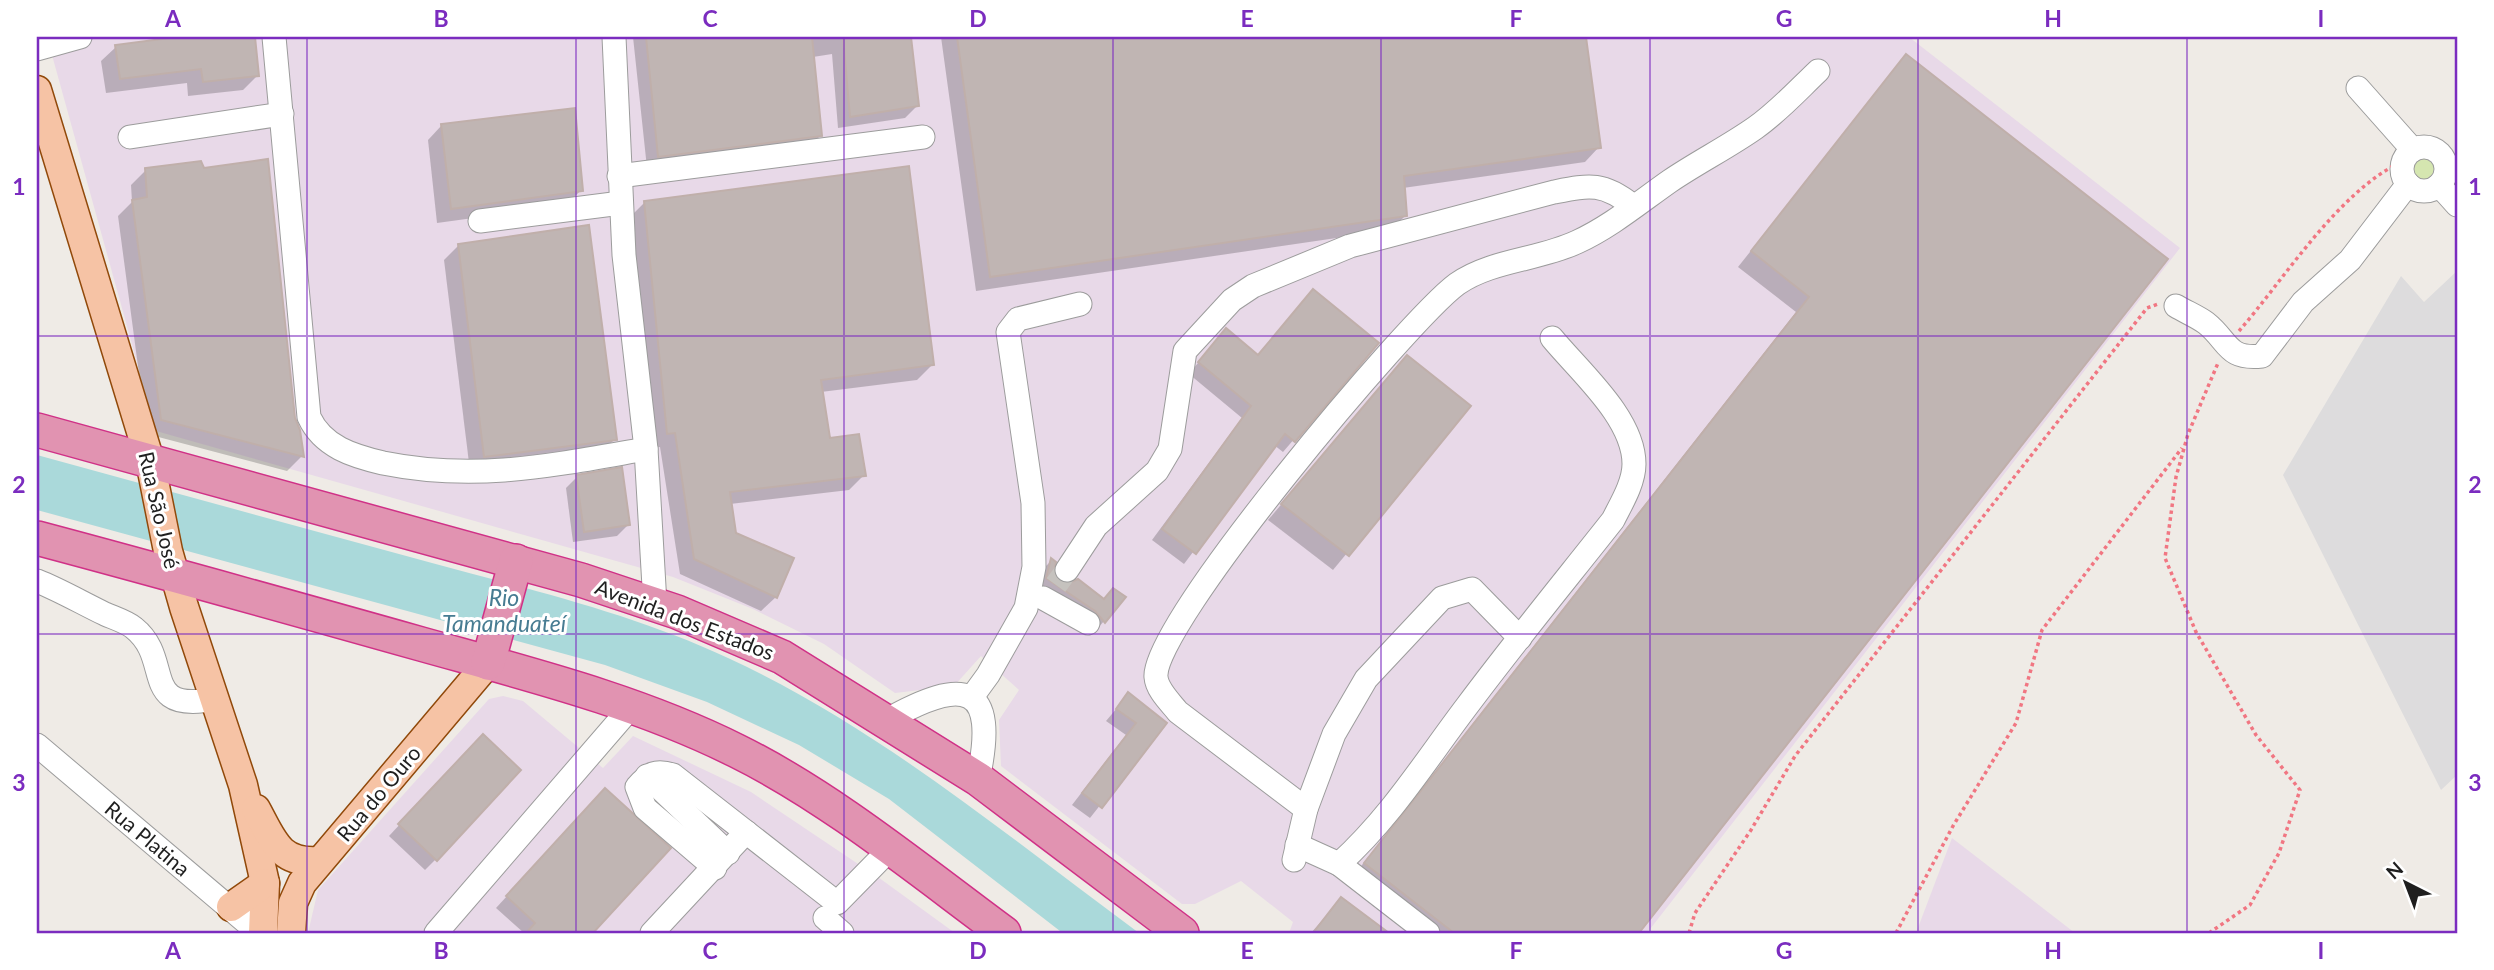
<svg xmlns="http://www.w3.org/2000/svg" width="2494" height="970" font-family="Lato,sans-serif">
  <style>
    .residential { fill: #dddcdd }
    .industrial { fill: #e8d9e8 }
    .grass { fill: #d5e6b0 }
    .water { fill: #aad9da }
    .shadow { fill: #0003 }
    .building { fill: #c0b5b3; stroke: #c0afaa; stroke-width: 2 }
    .lines { fill: none; stroke-linecap: round; stroke-linejoin: round }
    .minor-tunnel { stroke: #c5c2be; stroke-width: 23; stroke-dasharray: 23 11; stroke-linecap: butt }
    .minor-casing { stroke: #9c9c9c; stroke-width: 25 }
    .major-casing { stroke: #91490a; stroke-width: 31 }
    .highway-casing { stroke: #d03187; stroke-width: 36 }
    .path { stroke: #f17682; stroke-width: 3.5; stroke-dasharray: 3.5 3.5; stroke-linecap: butt }
    .minor { stroke: #fff; stroke-width: 23 }
    .major { stroke: #f6c3a5; stroke-width: 28 }
    .highway { stroke: #e193b1; stroke-width: 33 }
    .grid { fill: none; stroke: #7b2cbf; stroke-width: 2; stroke-opacity: 0.55 }
    .labels { text-anchor: middle; dominant-baseline: central; stroke-width: 6; stroke-linejoin: round; paint-order: stroke }
    .street-label { font-size: 21px; fill: #1f1f1f; stroke: #fff }
    .water-label { font-size: 23px; font-style: italic; fill: #477c92; stroke: #fff }
    .neatline { fill: none; stroke: #7b2cbf; stroke-width: 2.5 }
    .grid-label { font-size: 23px; text-anchor: middle; font-weight: bold; fill: #7b2cbf }
  </style>
  <rect width="100%" height="100%" fill="#efebe6"/>
  <!-- residential -->
  <path class="residential" d="M 2457,271 L 2457,775 L 2441,790 L 2283,475 L 2401,276 L 2424,302 Z"/>
  <!-- industrial -->
  <g class="industrial">
    <path d="M 47,37 L 1909,37 L 2180,248 L 1647,933 L 1289,933 L 1293,922 L 1241,881 L 1195,904 L 1182,904 L 1001,766 L 999,720 L 1019,690 L 981,656 L 954,686 L 895,693 L 824,644 L 753,609 L 673,577 L 156,431 Z"/>
    <path d="M 503,696 L 523,701 L 603,768 L 633,736 L 751,792 L 882,880 L 955,933 L 308,933 L 318,890 L 489,699 Z"/>
    <path d="M 1952,838 L 2075,933 L 1916,933 Z"/>
  </g>
  <!-- grass -->
  <circle class="grass" cx="2422" cy="168" r="13"/>
  <!-- water -->
  <path class="water" d="M 37,455 C 168,491 300,527 432,563 C 532,590 634,614 728,658 C 878,727 1007,836 1139,933 L 1060,931 L 889,799 L 799,745 L 707,702 L 605,665 L 37,510 Z"/>
  <!-- shadow -->
  <g class="shadow">
    <path d="M 190,37 L 253,37 L 258,75 L 243,90 L 188,96 L 187,83 L 106,93 L 101,61 L 116,47 Z"/>
    <path d="M 633,37 L 909,37 L 917,106 L 905,118 L 838,128 L 832,54 L 813,57 L 821,135 L 808,148 L 647,168 Z"/>
    <path d="M 941,37 L 1584,37 L 1599,147 L 1585,162 L 1403,188 L 1405,216 L 1391,230 L 976,291 Z"/>
    <path d="M 1906,56 L 2166,259 L 1637,933 L 1421,933 L 1351,879 L 1796,312 L 1738,267 Z"/>
    <path d="M 442,125 L 581,190 L 567,205 L 437,223 L 428,140 Z"/>
    <path d="M 146,170 L 293,419 L 302,456 L 287,471 L 147,434 L 118,216 L 132,202 L 131,185 Z"/>
    <path d="M 645,202 L 932,365 L 917,380 L 821,392 L 828,440 L 864,475 L 849,490 L 730,504 L 734,534 L 776,597 L 761,611 L 680,574 L 660,447 L 653,448 L 630,217 Z"/>
    <path d="M 459,245 L 615,439 L 600,454 L 470,471 L 444,260 Z"/>
    <path d="M 1215,342 L 1257,356 L 1377,343 L 1283,452 L 1274,445 L 1184,564 L 1152,540 L 1242,418 L 1189,374 Z"/>
    <path d="M 1407,357 L 1469,406 L 1333,570 L 1268,520 Z"/>
    <path d="M 577,477 L 628,525 L 617,536 L 573,542 L 566,488 Z"/>
    <path d="M 1051,561 L 1052,576 L 1059,584 L 1102,600 L 1113,590 L 1123,598 L 1094,633 L 1036,589 L 1041,571 Z"/>
    <path d="M 1128,695 L 1165,723 L 1090,818 L 1072,805 L 1126,735 L 1106,721 Z"/>
    <path d="M 472,747 L 436,859 L 425,870 L 389,836 Z"/>
    <path d="M 594,802 L 668,849 L 591,933 L 524,933 L 496,908 Z"/>
    <path d="M 1341,899 L 1386,933 L 1311,933 Z"/>
  </g>
  <!-- building -->
  <g class="building">
    <path d="M 177,37 L 255,37 L 259,76 L 203,82 L 201,69 L 120,79 L 115,45 Z"/>
    <path d="M 646,37 L 812,37 L 822,136 L 658,157 Z"/>
    <path d="M 843,37 L 911,37 L 919,106 L 850,117 Z"/>
    <path d="M 957,37 L 1586,37 L 1601,148 L 1404,176 L 1407,216 L 990,277 Z"/>
    <path d="M 1906,54 L 2168,259 L 1639,933 L 1454,933 L 1364,863 L 1809,297 L 1751,251 Z"/>
    <path d="M 575,108 L 583,191 L 451,209 L 441,124 Z"/>
    <path d="M 268,159 L 295,418 L 300,430 L 304,457 L 161,420 L 132,200 L 147,197 L 145,168 L 201,161 L 204,168 Z"/>
    <path d="M 909,166 L 934,365 L 821,380 L 830,438 L 859,434 L 866,476 L 730,492 L 736,533 L 794,558 L 777,598 L 694,559 L 675,433 L 667,434 L 644,201 Z"/>
    <path d="M 589,225 L 617,440 L 484,457 L 458,244 Z"/>
    <path d="M 1313,289 L 1379,343 L 1295,442 L 1285,434 L 1196,554 L 1162,529 L 1251,406 L 1198,362 L 1226,328 L 1258,355 Z"/>
    <path d="M 1407,355 L 1471,406 L 1349,556 L 1281,504 Z"/>
    <path d="M 622,467 L 630,525 L 584,532 L 576,475 Z"/>
    <path d="M 1051,558 L 1056,562 L 1054,576 L 1060,582 L 1067,584 L 1078,579 L 1104,599 L 1113,588 L 1126,597 L 1105,623 L 1095,611 L 1046,578 Z"/>
    <path d="M 1128,692 L 1167,723 L 1102,808 L 1082,793 L 1136,723 L 1116,709 Z"/>
    <path d="M 483,734 L 521,770 L 437,861 L 398,824 Z"/>
    <path d="M 605,788 L 671,848 L 593,933 L 526,933 L 535,923 L 506,896 Z"/>
    <path d="M 1341,897 L 1389,933 L 1313,933 Z"/>
  </g>
  <g class="lines">
    <!-- minor-tunnel -->
    <path class="minor-tunnel" d="M 1056,585 L 1067,570"/>
    <!-- minor casing -->
    <g class="minor-casing">
      <g id="minor">
        <path d="M 274,37 L 309,417 C 323,447 353,456 383,463 C 477,482 554,465 646,449"/>
        <path d="M 614,37 L 624,255 L 646,449 L 655,604"/>
        <path d="M 37,49 L 80,37"/>
        <path d="M 2358,88 L 2413,150"/>
        <path d="M 130,137 L 282,114"/>
        <circle cx="2424" cy="169" r="22"/>
        <path d="M 619,176 L 923,137"/>
        <path d="M 2439,185 L 2457,205"/>
        <path d="M 480,221 L 621,203"/>
        <path d="M 2176,306 C 2186,312 2198,317 2206,323 C 2229,341 2226,360 2262,356 L 2303,302 L 2350,260 L 2408,184"/>
        <path d="M 1067,570 L 1096,526 L 1157,471 L 1170,449 L 1185,351 L 1232,300 L 1253,286 L 1350,246 L 1554,192 C 1590,185 1603,182 1633,206"/>
        <path d="M 37,581 C 60,590 82,603 105,614 C 114,618 127,622 134,628 C 174,660 138,714 215,699"/>
        <path d="M 1043,598 L 1088,623"/>
        <path d="M 972,697 L 988,675 L 1026,608 L 1034,567 L 1033,503 L 1008,332 L 1018,319 L 1080,304"/>
        <path d="M 887,720 C 964,677 999,682 978,779"/>
        <path d="M 37,745 L 259,933"/>
        <path d="M 647,776 L 728,853"/>
        <path d="M 1306,809 L 1334,734 L 1366,679 L 1442,598 L 1472,589 L 1520,638"/>
        <path d="M 1297,845 L 1339,864 C 1391,817 1426,760 1467,706 C 1514,643 1564,582 1613,520 C 1621,504 1634,483 1634,464 C 1634,418 1580,372 1552,338"/>
        <path d="M 1294,860 L 1306,809 L 1178,712 C 1170,702 1157,690 1156,677 C 1151,626 1408,320 1457,284 C 1491,260 1539,260 1577,242 C 1610,227 1640,202 1670,181 C 1698,162 1728,147 1755,128 C 1778,112 1798,90 1818,71"/>
        <path d="M 1339,864 L 1428,933"/>
        <path d="M 715,868 L 645,808 L 637,787 C 649,773 656,770 673,775 L 837,903 L 890,849"/>
        <path d="M 825,918 L 842,933"/>
        <path d="M 436,933 L 632,706"/>
        <path d="M 652,933 L 746,832"/>
      </g>
    </g>
    <!-- major casing -->
    <g class="major-casing">
      <g id="major">
        <path d="M 37,90 L 150,461 L 168,551 L 184,607 L 243,785 L 265,883 L 263,933"/>
        <path d="M 256,809 C 273,840 279,864 319,861"/>
        <path d="M 231,907 L 265,883"/>
        <path d="M 291,933 L 293,903 L 302,883 L 488,663"/>
      </g>
    </g>
    <!-- highway casing -->
    <g class="highway-casing">
      <g id="highway">
        <path d="M 37,430 L 581,580 L 677,612 L 782,657 L 978,779 L 1182,933"/>
        <path d="M 37,538 C 165,572 293,608 421,644 C 528,674 637,701 737,751 C 830,797 920,871 1004,933"/>
        <path d="M 488,663 L 516,561"/>
      </g>
    </g>
    <!-- path -->
    <g class="path">
      <path d="M 2239,331 C 2285,278 2337,194 2399,163"/>
      <path d="M 1689,933 L 1695,913 L 1751,830 L 1795,756 L 2147,308 L 2158,304"/>
      <path d="M 1896,933 L 1953,826 L 2016,723 L 2042,630 L 2182,448"/>
      <path d="M 2209,933 L 2250,905 L 2279,853 L 2300,790 L 2256,735 L 2196,632 L 2165,558 L 2176,477 L 2188,434 L 2218,363"/>
    </g>
    <!-- minor -->
    <use href="#minor" class="minor"/>
    <!-- major -->
    <use href="#major" class="major"/>
    <!-- highway -->
    <use href="#highway" class="highway"/>
  </g>
  <!-- grid -->
  <path class="grid" d="M 307,37 L 307,933M 576,37 L 576,933M 844,37 L 844,933M 1113,37 L 1113,933M 1381,37 L 1381,933M 1650,37 L 1650,933M 1918,37 L 1918,933M 2187,37 L 2187,933M 37,336 L 2457,336M 37,634 L 2457,634"/>
  <g class="labels">
    <!-- street labels -->
    <g class="street-label">
      <text transform="translate(160 510) rotate(77)">Rua São José</text>
      <text transform="translate(685 619) rotate(21)">Avenida dos Estados</text>
      <text transform="translate(378 793) rotate(-50)">Rua do Ouro</text>
      <text transform="translate(148 838) rotate(40)">Rua Platina</text>
    </g>
    <!-- water labels -->
    <g class="water-label">
      <text x="504" y="597">Rio<tspan x="504" dy="26">Tamanduateí</tspan></text>
    </g>
  </g>
  <!-- border -->
  <rect width="2494" height="970" fill="none" stroke="#ffffff" stroke-width="77"/>
  <!-- north arrow -->
  <g transform="translate(2406 883) rotate(318)" stroke="#ffffff" stroke-width="5" paint-order="stroke">
  <path d="M0-5L12 26L0 18L-12 26Z" fill="#1f1f1f"/>
  <text y="-10" font-size="19" font-weight="bold" text-anchor="middle" fill="#1f1f1f">N</text>
  </g>
  <rect x="38" y="38" width="2418" height="894" class="neatline"/>
  <g class="grid-label">
    <text x="173" y="27">A</text>
    <text x="441" y="27">B</text>
    <text x="710" y="27">C</text>
    <text x="978" y="27">D</text>
    <text x="1247" y="27">E</text>
    <text x="1516" y="27">F</text>
    <text x="1784" y="27">G</text>
    <text x="2053" y="27">H</text>
    <text x="2321" y="27">I</text>
    <text x="19" y="195">1</text>
    <text x="2475" y="195">1</text>
    <text x="19" y="493">2</text>
    <text x="2475" y="493">2</text>
    <text x="19" y="791">3</text>
    <text x="2475" y="791">3</text>
    <text x="173" y="959">A</text>
    <text x="441" y="959">B</text>
    <text x="710" y="959">C</text>
    <text x="978" y="959">D</text>
    <text x="1247" y="959">E</text>
    <text x="1516" y="959">F</text>
    <text x="1784" y="959">G</text>
    <text x="2053" y="959">H</text>
    <text x="2321" y="959">I</text>
  </g>
</svg>
